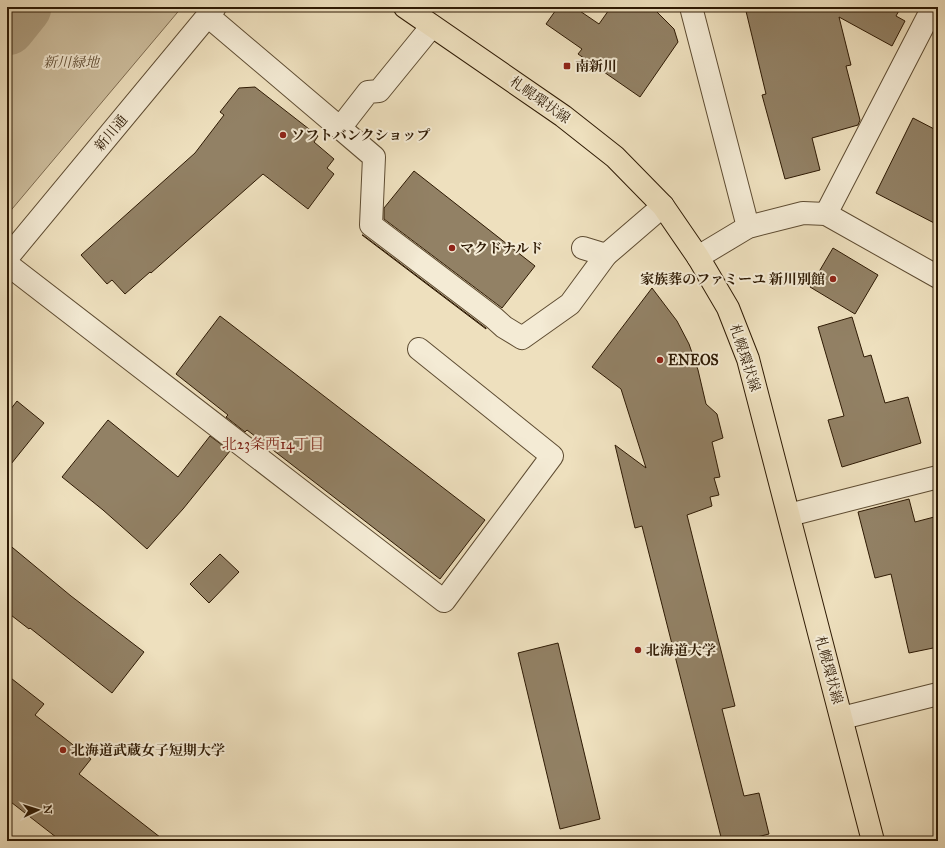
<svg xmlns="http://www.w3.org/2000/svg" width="945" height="848" font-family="'IM FELL Great Primer','Noto Serif JP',serif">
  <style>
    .green { fill: #cdbe9e; stroke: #7e6c51 }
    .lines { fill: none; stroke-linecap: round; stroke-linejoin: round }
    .river { stroke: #ad9d7f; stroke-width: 57 }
    .building { fill: #928165; stroke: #2e1a04 }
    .minor-casing { stroke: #5e4c32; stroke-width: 24 }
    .major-casing { stroke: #2e1a04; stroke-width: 24 }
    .minor { stroke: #f4ebd5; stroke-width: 22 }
    .major { stroke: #eee0be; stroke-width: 22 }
    .poi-dot { fill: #8f2418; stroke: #f4ebd5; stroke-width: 1.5 }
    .labels { text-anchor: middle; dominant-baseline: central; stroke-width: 4; stroke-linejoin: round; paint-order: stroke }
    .park-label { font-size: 14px; font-style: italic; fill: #5e4b32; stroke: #f4ebd5 }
    .poi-label { font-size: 14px; font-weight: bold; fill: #2e1a04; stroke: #f4ebd5; text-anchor: start }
    .street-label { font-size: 14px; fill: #2e1a04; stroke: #f4ebd5 }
    .neighbourhood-label { font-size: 15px; fill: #7a1f14; stroke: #f4ebd5 }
  </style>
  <rect width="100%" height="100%" fill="#eee0be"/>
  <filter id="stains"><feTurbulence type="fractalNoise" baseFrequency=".005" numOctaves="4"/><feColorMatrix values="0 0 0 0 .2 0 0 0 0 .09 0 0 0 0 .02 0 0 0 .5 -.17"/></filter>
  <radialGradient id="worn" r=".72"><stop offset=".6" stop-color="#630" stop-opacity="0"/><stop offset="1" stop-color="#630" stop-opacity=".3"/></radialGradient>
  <!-- green -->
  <path class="green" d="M 51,7 L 182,7 L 7,215 L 7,60 Z"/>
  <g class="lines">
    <!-- river -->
    <path class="river" d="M 7,27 L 23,7"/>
  </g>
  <!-- building -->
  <g class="building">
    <path d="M 558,7 L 574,7 L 599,24 L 611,7 L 652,7 L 674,29 L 678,42 L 640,97 L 578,54 L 582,49 L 546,24 Z"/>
    <path d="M 745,7 L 901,7 L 896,16 L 905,21 L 892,46 L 839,17 L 851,65 L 846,66 L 860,120 L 858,125 L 812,138 L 820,170 L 785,179 L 762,95 L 766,94 Z"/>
    <path d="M 255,87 L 318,136 L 314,142 L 334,159 L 327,168 L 334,174 L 308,209 L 263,174 L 151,273 L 150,272 L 125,294 L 112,280 L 107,284 L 81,255 L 195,153 L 224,115 L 220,112 L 239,88 Z"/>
    <path d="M 913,118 L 938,131 L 938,225 L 876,193 Z"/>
    <path d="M 414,171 L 535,266 L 502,308 L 384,219 L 384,208 Z"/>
    <path d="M 362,235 L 363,235 L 486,328 L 486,329 Z"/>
    <path d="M 833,248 L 878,275 L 855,314 L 810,287 Z"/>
    <path d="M 652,288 L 677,321 L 689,344 L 698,370 L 706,404 L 717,414 L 723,438 L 712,442 L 720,477 L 714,478 L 719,495 L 710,497 L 712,506 L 687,515 L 735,706 L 722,709 L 744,796 L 759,793 L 769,834 L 741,841 L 722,841 L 642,526 L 635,528 L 615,445 L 646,468 L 621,389 L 592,367 Z"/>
    <path d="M 220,316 L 485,520 L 440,579 L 247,430 L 245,432 L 226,417 L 228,415 L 176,374 Z"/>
    <path d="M 852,317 L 864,357 L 871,355 L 885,403 L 908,397 L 921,443 L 842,467 L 828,420 L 844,416 L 818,327 Z"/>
    <path d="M 17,401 L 44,423 L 7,469 L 7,414 Z"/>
    <path d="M 108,420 L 178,477 L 210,436 L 230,451 L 183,509 L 147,549 L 103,510 L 62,477 Z"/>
    <path d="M 909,499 L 915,522 L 938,516 L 938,647 L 909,653 L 891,574 L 875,578 L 858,512 Z"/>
    <path d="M 7,543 L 71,596 L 144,652 L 112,693 L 30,628 L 29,629 L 7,612 Z"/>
    <path d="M 220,554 L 239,572 L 209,603 L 190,584 Z"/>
    <path d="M 558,643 L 600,819 L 560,829 L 518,653 Z"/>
    <path d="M 7,675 L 44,704 L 35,715 L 91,759 L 79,774 L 165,841 L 61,841 L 7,799 Z"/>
  </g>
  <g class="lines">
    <!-- minor casing -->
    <g class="minor-casing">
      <g id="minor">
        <path d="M 691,7 L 748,227"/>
        <path d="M 208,16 L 340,128 L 368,92 L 379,91 L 432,26"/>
        <path d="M 340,128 L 374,157 L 371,225 L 494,318 L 504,327 L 522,338 L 570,304 L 606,255"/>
        <path d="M 826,214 L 933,7"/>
        <path d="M 583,248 L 606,255 L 663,206"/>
        <path d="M 698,257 L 748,227 L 803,213 L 826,214 L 938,277"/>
        <path d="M 7,258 L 215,7"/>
        <path d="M 7,264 L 444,601 L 552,456 L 419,349"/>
        <path d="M 789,515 L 938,477"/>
        <path d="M 842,718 L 938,694"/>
      </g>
    </g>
    <!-- major casing -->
    <g class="major-casing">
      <path id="major" d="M 405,7 L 563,116 L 615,157 L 663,206 L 698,257 L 728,308 L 748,359 L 873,841"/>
    </g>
    <!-- minor -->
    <use href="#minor" class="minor"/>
    <!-- major -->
    <use href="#major" class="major"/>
  </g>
  <!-- markers -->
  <g class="poi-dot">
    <rect x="563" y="62" width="8" height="8" rx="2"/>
    <circle cx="283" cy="135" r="4"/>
    <circle cx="452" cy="248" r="4"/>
    <circle cx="833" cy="279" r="4"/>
    <circle cx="660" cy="360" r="4"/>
    <circle cx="638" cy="650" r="4"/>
    <circle cx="63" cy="750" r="4"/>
  </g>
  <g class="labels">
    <!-- park labels -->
    <g class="park-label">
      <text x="71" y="62">新川緑地</text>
    </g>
    <!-- poi labels -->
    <g class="poi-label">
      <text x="575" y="66">南新川</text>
      <text x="291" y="135">ソフトバンクショップ</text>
      <text x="460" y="248">マクドナルド</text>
      <text x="825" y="279" text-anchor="end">家族葬のファミーユ 新川別館</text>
      <text x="668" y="360">ENEOS</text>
      <text x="646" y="650">北海道大学</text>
      <text x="71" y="750">北海道武蔵女子短期大学</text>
    </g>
    <!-- street labels -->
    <g class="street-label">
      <text transform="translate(540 100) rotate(35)">札幌環状線</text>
      <text transform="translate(111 133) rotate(-50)">新川通</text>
      <text transform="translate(745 358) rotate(72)">札幌環状線</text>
      <text transform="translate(829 670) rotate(75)">札幌環状線</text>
    </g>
    <!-- neighbourhood labels -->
    <g class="neighbourhood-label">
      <text x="273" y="444">北23条西14丁目</text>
    </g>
  </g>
  <!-- margin -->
  <rect width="945" height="848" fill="none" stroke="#eee0be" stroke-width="24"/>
  <rect x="8" y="8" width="929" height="832" fill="none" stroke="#2e1a04" stroke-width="2"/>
  <rect x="12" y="12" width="921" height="824" fill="none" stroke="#2e1a04"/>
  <!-- north arrow -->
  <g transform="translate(38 810) rotate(86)" stroke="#f4ebd5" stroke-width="3" paint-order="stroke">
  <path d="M0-3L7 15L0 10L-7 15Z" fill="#2e1a04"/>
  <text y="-6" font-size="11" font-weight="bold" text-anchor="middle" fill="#2e1a04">N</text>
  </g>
  <rect width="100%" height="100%" filter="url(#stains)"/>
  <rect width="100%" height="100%" fill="url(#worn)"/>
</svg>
